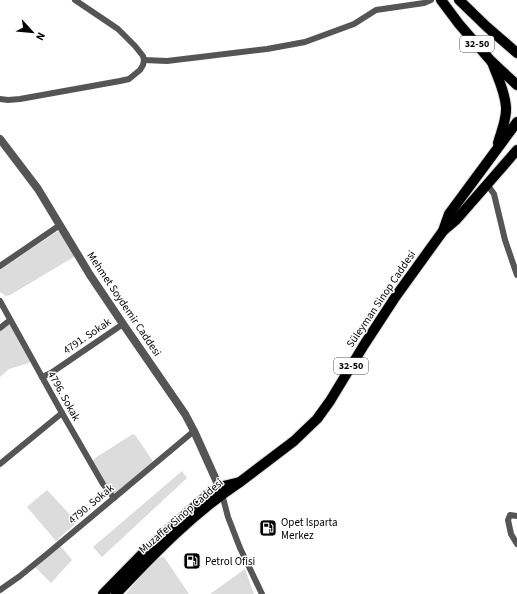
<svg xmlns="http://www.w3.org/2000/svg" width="517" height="594" font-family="'Source Sans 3',sans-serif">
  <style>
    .green { fill: #dcdcdc }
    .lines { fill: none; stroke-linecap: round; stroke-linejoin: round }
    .primary-casing { stroke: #dbdbdb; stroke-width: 12 }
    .minor { stroke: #555; stroke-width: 6 }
    .tertiary { stroke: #555; stroke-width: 8 }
    .primary { stroke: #000; stroke-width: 10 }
    .labels { text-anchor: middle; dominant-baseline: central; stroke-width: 3; stroke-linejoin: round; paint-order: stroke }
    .shield { fill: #fff; stroke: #4c4c4c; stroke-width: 1 }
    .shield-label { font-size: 10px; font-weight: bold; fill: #000 }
    .street-label { font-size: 11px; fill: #000; stroke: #fff }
    .poi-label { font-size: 11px; fill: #000; stroke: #fff; text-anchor: start }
  </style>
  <rect width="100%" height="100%" fill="#fff"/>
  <!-- green -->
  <g class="green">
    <path d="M 56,232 L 59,232 L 61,234 L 75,256 L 74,257 L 10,295 L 6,296 L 0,292 L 0,270 Z"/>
    <path d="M 7,325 L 10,325 L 30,362 L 26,364 L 9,369 L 0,377 L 0,331 Z"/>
    <path d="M 133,434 L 135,435 L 153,461 L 151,463 L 116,493 L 113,493 L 109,488 L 93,461 L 95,458 Z"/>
    <path d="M 182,471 L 187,478 L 102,557 L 93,547 Z"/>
    <path d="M 47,490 L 77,522 L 56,541 L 27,507 Z"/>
    <path d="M 59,544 L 72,560 L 51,583 L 33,565 Z"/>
    <path d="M 164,557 L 189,594 L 126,594 L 147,568 L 159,558 Z"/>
    <path d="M 245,569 L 254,594 L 210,594 Z"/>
  </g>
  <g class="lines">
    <!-- primary casing -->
    <g class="primary-casing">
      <g id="primary">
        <path d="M 441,0 L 459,24 L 491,61 L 517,85"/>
        <path d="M 459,0 L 487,27 L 517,53"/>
        <path d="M 492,62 C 497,76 505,91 506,107 C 507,119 501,132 498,143"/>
        <path d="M 443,231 L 449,214 L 517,122"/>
        <path d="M 240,482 L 294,441 L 317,419 L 330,401 L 364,345 L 396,296 L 443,231 L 456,220 L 517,150"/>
        <path d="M 103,594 L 151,545 L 210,493 L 219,487 L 240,482 C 193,513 154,554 116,594"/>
      </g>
    </g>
    <!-- minor -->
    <g class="minor">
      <path d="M 144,60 L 167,61 L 267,49 L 305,42 L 354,24 L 376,10 L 424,3 L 431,0"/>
      <path d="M 0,99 L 8,100 L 20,99 L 120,81 L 129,79 L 140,70 L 143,65 L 144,60 L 143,56 L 135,46 L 118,29 L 75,0"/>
      <path d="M 487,184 L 494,194 L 505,240 L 517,275"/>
      <path d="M 0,266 L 60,225"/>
      <path d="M 0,301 L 62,413 L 103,484 L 114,498"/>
      <path d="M 0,328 L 10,320"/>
      <path d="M 42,377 L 51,373 L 123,324"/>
      <path d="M 0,464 L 62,413"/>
      <path d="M 222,494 L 228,517 L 240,548 L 262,594"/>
      <path d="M 517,516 L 510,515 L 508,520 L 511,534 L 517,544"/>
      <path d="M 0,590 L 20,576 L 47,554 L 194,431"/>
    </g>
    <!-- tertiary -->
    <path class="tertiary" d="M 0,139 L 38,189 L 90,275 L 123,324 L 185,414 L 194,431 L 221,491"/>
    <!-- primary -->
    <use href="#primary" class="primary"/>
  </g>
  <!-- icons -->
  <defs>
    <g id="fuel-square" transform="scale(0.9)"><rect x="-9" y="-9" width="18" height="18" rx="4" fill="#000" stroke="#fff"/><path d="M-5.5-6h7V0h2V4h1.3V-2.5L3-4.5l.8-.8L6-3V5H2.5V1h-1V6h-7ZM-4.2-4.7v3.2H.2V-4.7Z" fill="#fff"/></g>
  </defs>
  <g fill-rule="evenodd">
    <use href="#fuel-square" x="268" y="528"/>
    <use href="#fuel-square" x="192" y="561"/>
  </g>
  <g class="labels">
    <!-- shield labels -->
    <g class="shield">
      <rect x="460" y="36" width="34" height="16" rx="3"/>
      <rect x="334" y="358" width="34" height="16" rx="3"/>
    </g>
    <g class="shield-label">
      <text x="477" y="44">32-50</text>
      <text x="351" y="366">32-50</text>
    </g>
    <!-- street labels -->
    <g class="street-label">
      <text transform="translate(381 299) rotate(-56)">Süleyman Sinop Caddesi</text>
      <text transform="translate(124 304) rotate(56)">Mehmet Soydemir Caddesi</text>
      <text transform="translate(87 336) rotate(-34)">4791. Sokak</text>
      <text transform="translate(64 396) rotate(61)">4796. Sokak</text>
      <text transform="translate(91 504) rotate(-40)">4790. Sokak</text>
      <text transform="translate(181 516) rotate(-41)">Muzaffer Sinop Caddesi</text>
    </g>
    <!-- poi labels -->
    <g class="poi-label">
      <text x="281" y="522">Opet Isparta<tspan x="281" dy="13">Merkez</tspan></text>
      <text x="205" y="561">Petrol Ofisi</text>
    </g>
  </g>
  <!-- north arrow -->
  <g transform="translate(32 32) rotate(117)" stroke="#ffffff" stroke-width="3" paint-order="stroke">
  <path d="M0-3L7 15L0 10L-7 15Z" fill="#000000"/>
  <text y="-6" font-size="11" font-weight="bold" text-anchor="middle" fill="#000000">N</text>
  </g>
</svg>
